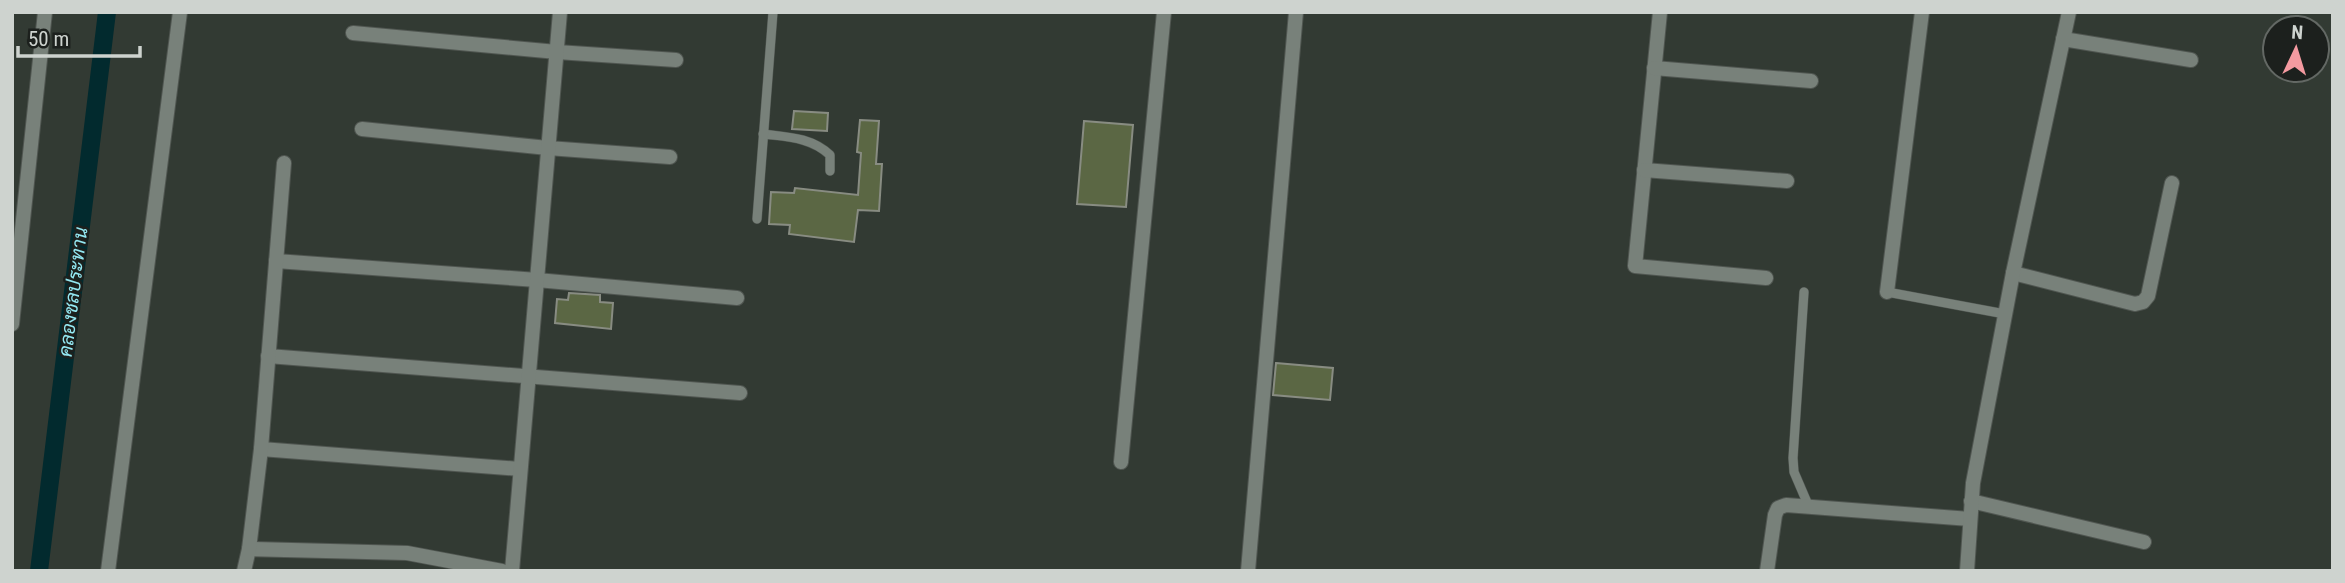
<svg xmlns="http://www.w3.org/2000/svg" width="2345" height="583" font-family="'Roboto Condensed',Sarabun,sans-serif">
  <style>
    .lines { fill: none; stroke-linecap: round; stroke-linejoin: round }
    .canal { stroke: #022a2e; stroke-width: 18 }
    .building { fill: #5b6744; stroke: #888c82; stroke-width: 2 }
    .service-casing { stroke: #505651; stroke-width: 10 }
    .minor-casing { stroke: #505651; stroke-width: 16 }
    .service { stroke: #78817a; stroke-width: 9 }
    .minor { stroke: #78817a; stroke-width: 14 }
    .labels { text-anchor: middle; dominant-baseline: central; stroke-width: 5; stroke-linejoin: round; paint-order: stroke }
    .water-label { font-size: 19px; font-style: italic; fill: #94e9f3; stroke: #1c201d }
  </style>
  <rect width="100%" height="100%" fill="#323a33"/>
  <g class="lines">
    <!-- canal -->
    <path class="canal" d="M 39,571 L 107,12"/>
  </g>
  <!-- building -->
  <g class="building">
    <path d="M 794,111 L 828,113 L 827,131 L 792,129 Z"/>
    <path d="M 860,120 L 879,121 L 876,164 L 882,164 L 879,211 L 858,210 L 854,242 L 789,234 L 790,225 L 769,224 L 771,192 L 794,193 L 795,188 L 858,195 L 861,153 L 857,152 Z"/>
    <path d="M 1084,121 L 1133,125 L 1126,207 L 1077,204 Z"/>
    <path d="M 569,293 L 600,295 L 600,302 L 613,303 L 611,329 L 555,323 L 557,299 L 568,300 Z"/>
    <path d="M 1276,363 L 1333,368 L 1330,400 L 1273,395 Z"/>
  </g>
  <g class="lines">
    <!-- service casing -->
    <g class="service-casing">
      <g id="service">
        <path d="M 763,134 C 787,137 811,137 830,155 L 830,171"/>
        <path d="M 757,219 L 773,12"/>
        <path d="M 1804,292 L 1793,458 L 1794,472 L 1809,507"/>
        <path d="M 1887,292 L 2005,314"/>
      </g>
    </g>
    <!-- minor casing -->
    <g class="minor-casing">
      <g id="minor">
        <path d="M 1660,12 L 1635,266 L 1766,278"/>
        <path d="M 353,33 L 557,52 L 676,60"/>
        <path d="M 2063,39 L 2191,60"/>
        <path d="M 1654,68 L 1811,81"/>
        <path d="M 362,129 L 548,148 L 670,157"/>
        <path d="M 1644,170 L 1787,181"/>
        <path d="M 276,261 L 537,280 L 737,298"/>
        <path d="M 2013,273 L 2135,304 L 2143,302 L 2148,296 L 2172,183"/>
        <path d="M 1887,292 L 1922,12"/>
        <path d="M 12,324 L 45,12"/>
        <path d="M 268,356 L 740,393"/>
        <path d="M 261,449 L 520,469"/>
        <path d="M 1121,462 L 1164,12"/>
        <path d="M 1971,501 L 2144,542"/>
        <path d="M 249,549 L 407,553 L 502,571"/>
        <path d="M 108,571 L 180,12"/>
        <path d="M 244,571 L 249,549 L 261,449 L 284,163"/>
        <path d="M 512,571 L 560,12"/>
        <path d="M 1248,571 L 1296,12"/>
        <path d="M 1767,571 L 1775,515 L 1778,508 L 1786,505 L 1970,519"/>
        <path d="M 1967,571 L 1973,483 L 2013,273 L 2069,12"/>
      </g>
    </g>
    <!-- service -->
    <use href="#service" class="service"/>
    <!-- minor -->
    <use href="#minor" class="minor"/>
  </g>
  <g class="labels">
    <!-- water labels -->
    <g class="water-label">
      <text transform="translate(73 292) rotate(-83)">คลองชลประทาน</text>
    </g>
  </g>
  <!-- border -->
  <rect width="2345" height="583" fill="none" stroke="#ced3cf" stroke-width="28"/>
  <!-- north arrow -->
  <g transform="translate(2296 49) rotate(4)"><circle r="33" fill="#1c201d" stroke="#636864" stroke-width="2"/>
  <path d="M0-5L12 26L0 18L-12 26Z" fill="#f49aa0"/>
  <text y="-10" font-size="19" font-weight="bold" text-anchor="middle" fill="#ced3cf">N</text>
  </g>
  <!-- scale -->
  <path d="M18 46v10h122v-10" fill="none" stroke="#ced3cf" stroke-width="3.5"/>
  <text x="28" y="46" font-size="21" fill="#ced3cf" stroke="#1c201d" stroke-width="5" paint-order="stroke">50 m</text>
</svg>
